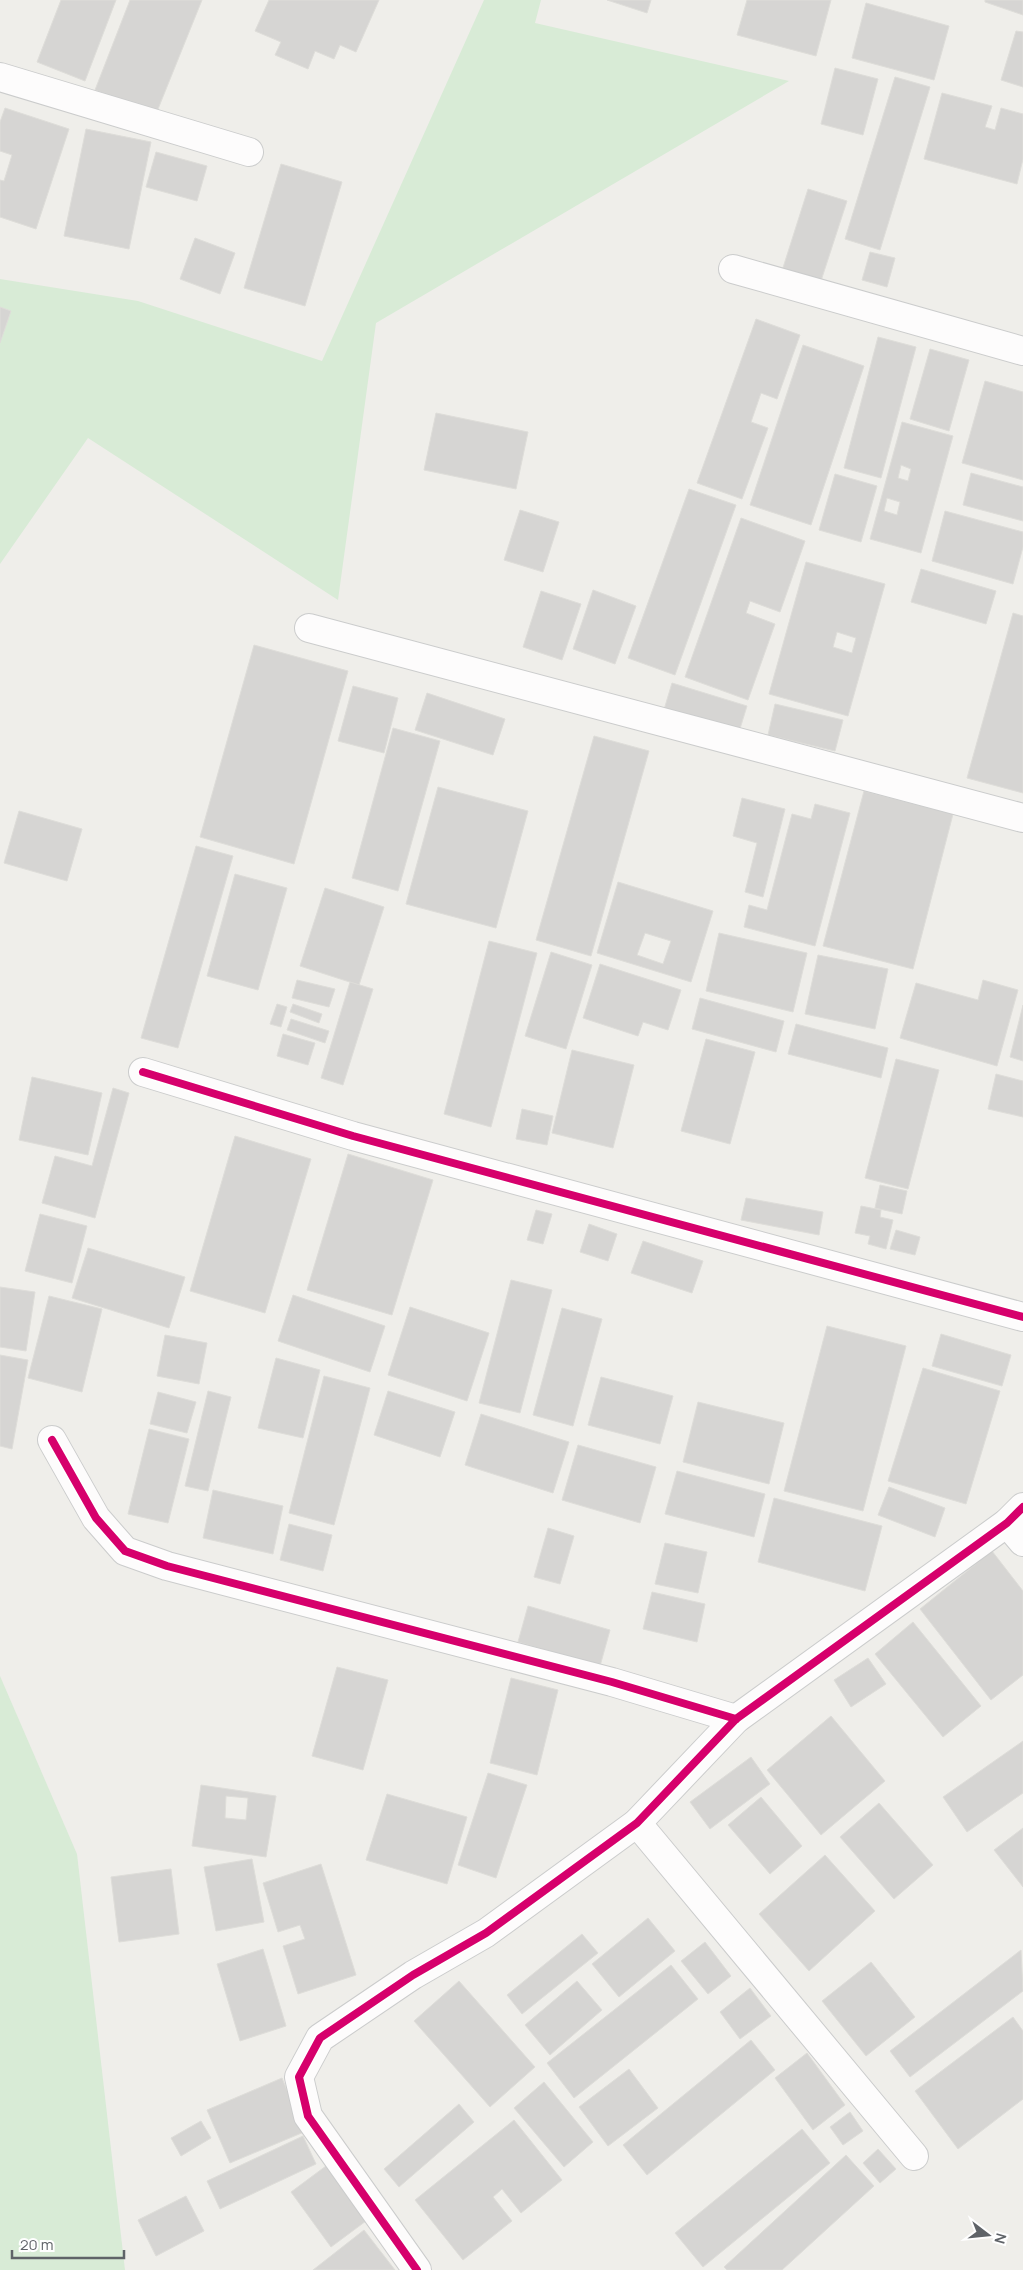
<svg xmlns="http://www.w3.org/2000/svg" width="1023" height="2270" font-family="Manrope,sans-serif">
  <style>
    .green { fill: #d8ebd6 }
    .building { fill: #d6d5d3; stroke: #deddd9; fill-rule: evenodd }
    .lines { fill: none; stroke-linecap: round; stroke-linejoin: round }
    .minor-casing { stroke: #cbcccc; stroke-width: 30 }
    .minor { stroke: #fdfcfc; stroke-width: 28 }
    .cycleway-casing { stroke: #fff; stroke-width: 11 }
    .cycleway { stroke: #d6006c; stroke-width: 8 }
  </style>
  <rect width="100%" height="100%" fill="#efeeea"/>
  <!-- green -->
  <g class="green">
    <path d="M 484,0 L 541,0 L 535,23 L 789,81 L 376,323 L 338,600 L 88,438 L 0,564 L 0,279 L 138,301 L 322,361 Z"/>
    <path d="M 0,1676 L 77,1854 L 125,2270 L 0,2270 Z"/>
  </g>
  <!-- building -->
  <g class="building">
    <path d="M 61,0 L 116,0 L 85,81 L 37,62 Z"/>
    <path d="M 130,0 L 202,0 L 156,114 L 95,90 Z"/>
    <path d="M 269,0 L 379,0 L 356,52 L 340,45 L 334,59 L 315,51 L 308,69 L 275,55 L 281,42 L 255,31 Z"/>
    <path d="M 607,0 L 651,0 L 647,13 Z"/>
    <path d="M 747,0 L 831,0 L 816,56 L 737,35 Z"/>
    <path d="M 985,0 L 1023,0 L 1023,15 L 985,2 Z"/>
    <path d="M 866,3 L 949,26 L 934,80 L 852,58 Z"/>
    <path d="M 1016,31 L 1023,32 L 1023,87 L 1001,80 Z"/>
    <path d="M 835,68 L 878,79 L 863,135 L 821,124 Z"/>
    <path d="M 895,77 L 930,87 L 880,250 L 845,239 Z"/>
    <path d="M 942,93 L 992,106 L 985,127 L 995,130 L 1001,108 L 1023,114 L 1023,159 L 1017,184 L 924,159 Z"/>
    <path d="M 5,108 L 69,129 L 36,229 L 0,217 L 0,180 L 4,181 L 12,155 L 0,151 L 0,122 Z"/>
    <path d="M 86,129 L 151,142 L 129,249 L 64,236 Z"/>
    <path d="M 156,152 L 207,166 L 197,201 L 146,187 Z"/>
    <path d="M 281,164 L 342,182 L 305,306 L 244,288 Z"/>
    <path d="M 808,189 L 847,201 L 819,287 L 781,274 Z"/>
    <path d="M 195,238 L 235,253 L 220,294 L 180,279 Z"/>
    <path d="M 870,252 L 895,258 L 887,287 L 862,280 Z"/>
    <path d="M 0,307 L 11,311 L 0,343 Z"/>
    <path d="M 756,319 L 800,335 L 777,399 L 761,393 L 751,422 L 768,428 L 742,499 L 697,483 Z"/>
    <path d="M 878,337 L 916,347 L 881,478 L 844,468 Z"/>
    <path d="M 803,345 L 864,366 L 811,525 L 750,505 Z"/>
    <path d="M 930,349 L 969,360 L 949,431 L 910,419 Z"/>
    <path d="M 985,381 L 1023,392 L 1023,480 L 962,463 Z"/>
    <path d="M 436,413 L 528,432 L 516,489 L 424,470 Z"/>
    <path d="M 902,422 L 953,436 L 921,553 L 870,539 ZM 901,465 L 911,469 L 908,481 L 898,478 ZM 887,498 L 900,502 L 897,515 L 884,511 Z"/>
    <path d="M 971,473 L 1023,487 L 1023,521 L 963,505 Z"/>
    <path d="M 835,474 L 877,486 L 861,542 L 819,530 Z"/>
    <path d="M 689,489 L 736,505 L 675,675 L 628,658 Z"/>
    <path d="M 520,510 L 559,522 L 543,572 L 504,560 Z"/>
    <path d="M 945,511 L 1023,532 L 1023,547 L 1013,584 L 932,561 Z"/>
    <path d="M 741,518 L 805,541 L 780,612 L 750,601 L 746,613 L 775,624 L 748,700 L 685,677 Z"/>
    <path d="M 806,562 L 885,584 L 848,716 L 769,694 ZM 837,632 L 856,638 L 852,653 L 833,647 Z"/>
    <path d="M 921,569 L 996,591 L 986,624 L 911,602 Z"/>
    <path d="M 593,590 L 636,606 L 615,664 L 573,649 Z"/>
    <path d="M 541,591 L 581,604 L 562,660 L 523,647 Z"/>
    <path d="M 1013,613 L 1023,616 L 1023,793 L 967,778 Z"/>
    <path d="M 254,645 L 348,671 L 294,864 L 200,837 Z"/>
    <path d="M 672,683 L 747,706 L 738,735 L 663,713 Z"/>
    <path d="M 353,686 L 398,698 L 384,753 L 338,741 Z"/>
    <path d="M 427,693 L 505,719 L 493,755 L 415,730 Z"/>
    <path d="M 775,704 L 843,720 L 835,751 L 768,735 Z"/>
    <path d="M 393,728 L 440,741 L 398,891 L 352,878 Z"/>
    <path d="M 594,736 L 649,751 L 591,956 L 536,940 Z"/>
    <path d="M 438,787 L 528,811 L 496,928 L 406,904 Z"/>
    <path d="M 864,791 L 953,814 L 913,969 L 823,946 Z"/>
    <path d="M 742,798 L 785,809 L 763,897 L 745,892 L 757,843 L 733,836 Z"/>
    <path d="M 815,804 L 850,813 L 815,946 L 744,927 L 749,905 L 767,910 L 792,814 L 811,819 Z"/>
    <path d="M 19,811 L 82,829 L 67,881 L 4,863 Z"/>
    <path d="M 196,846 L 233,856 L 178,1048 L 141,1038 Z"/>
    <path d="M 235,874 L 287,888 L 258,990 L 207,976 Z"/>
    <path d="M 618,882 L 713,911 L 691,982 L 597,953 ZM 645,933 L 671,941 L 663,964 L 637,955 Z"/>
    <path d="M 325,888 L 384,907 L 359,985 L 300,966 Z"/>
    <path d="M 719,933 L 807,953 L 793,1012 L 706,991 Z"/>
    <path d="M 489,941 L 537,953 L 491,1127 L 444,1114 Z"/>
    <path d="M 551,952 L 592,965 L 566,1049 L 525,1036 Z"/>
    <path d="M 818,955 L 888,969 L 875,1029 L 805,1014 Z"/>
    <path d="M 600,964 L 681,990 L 668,1030 L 643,1022 L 638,1036 L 583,1018 Z"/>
    <path d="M 297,980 L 335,989 L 329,1007 L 292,998 Z"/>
    <path d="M 983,980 L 1018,990 L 997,1066 L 900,1038 L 916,983 L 978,1000 Z"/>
    <path d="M 350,982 L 373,989 L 343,1085 L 321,1078 Z"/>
    <path d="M 700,998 L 784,1021 L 776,1052 L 692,1029 Z"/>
    <path d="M 277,1004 L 287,1007 L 281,1027 L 270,1024 Z"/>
    <path d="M 293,1004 L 322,1014 L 319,1023 L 290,1012 Z"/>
    <path d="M 1023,1005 L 1023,1061 L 1010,1057 Z"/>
    <path d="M 291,1019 L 329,1031 L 325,1043 L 287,1030 Z"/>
    <path d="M 796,1024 L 888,1048 L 881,1078 L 788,1054 Z"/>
    <path d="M 283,1034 L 315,1043 L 308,1065 L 277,1056 Z"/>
    <path d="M 706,1039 L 755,1052 L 730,1144 L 681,1131 Z"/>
    <path d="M 572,1050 L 634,1065 L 613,1148 L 552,1133 Z"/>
    <path d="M 896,1059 L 939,1070 L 908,1189 L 865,1178 Z"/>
    <path d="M 996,1074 L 1023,1081 L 1023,1117 L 988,1109 Z"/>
    <path d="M 32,1077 L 102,1093 L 88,1155 L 19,1140 Z"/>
    <path d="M 113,1088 L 129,1093 L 95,1218 L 42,1203 L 55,1156 L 92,1166 Z"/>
    <path d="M 522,1109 L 553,1116 L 547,1145 L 516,1139 Z"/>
    <path d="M 235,1136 L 311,1159 L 265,1313 L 190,1291 Z"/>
    <path d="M 348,1154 L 433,1180 L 392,1315 L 307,1290 Z"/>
    <path d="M 880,1185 L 907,1191 L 902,1214 L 875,1208 Z"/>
    <path d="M 746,1198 L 823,1212 L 819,1235 L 741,1220 Z"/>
    <path d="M 861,1206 L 881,1210 L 880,1217 L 893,1220 L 886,1249 L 868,1244 L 870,1236 L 855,1233 Z"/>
    <path d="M 536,1210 L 552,1214 L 543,1244 L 527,1240 Z"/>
    <path d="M 40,1214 L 87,1226 L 72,1283 L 25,1271 Z"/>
    <path d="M 589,1224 L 617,1234 L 608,1261 L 580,1252 Z"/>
    <path d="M 896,1230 L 920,1237 L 915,1255 L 890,1249 Z"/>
    <path d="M 643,1241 L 703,1261 L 692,1293 L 631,1273 Z"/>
    <path d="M 88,1248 L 185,1277 L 169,1328 L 72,1298 Z"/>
    <path d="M 511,1280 L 552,1290 L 520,1413 L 479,1403 Z"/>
    <path d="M 0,1287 L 35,1292 L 26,1351 L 0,1347 Z"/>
    <path d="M 293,1295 L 385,1326 L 370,1372 L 278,1341 Z"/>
    <path d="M 49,1296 L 102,1309 L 82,1392 L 28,1378 Z"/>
    <path d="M 410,1307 L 489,1333 L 467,1401 L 388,1375 Z"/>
    <path d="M 562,1308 L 602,1319 L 573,1426 L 533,1415 Z"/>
    <path d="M 827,1326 L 906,1346 L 863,1511 L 784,1491 Z"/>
    <path d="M 941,1334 L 1011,1355 L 1002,1386 L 932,1366 Z"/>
    <path d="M 165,1335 L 207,1343 L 199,1384 L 157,1376 Z"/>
    <path d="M 0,1355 L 28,1360 L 12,1449 L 0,1446 Z"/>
    <path d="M 276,1358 L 320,1370 L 303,1438 L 258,1428 Z"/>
    <path d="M 923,1368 L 1000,1391 L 966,1504 L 888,1481 Z"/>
    <path d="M 324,1376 L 370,1388 L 334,1525 L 289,1513 Z"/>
    <path d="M 601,1377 L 673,1396 L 660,1444 L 588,1425 Z"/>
    <path d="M 208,1391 L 231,1397 L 208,1491 L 185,1486 Z"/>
    <path d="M 388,1391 L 455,1412 L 440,1457 L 374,1435 Z"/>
    <path d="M 158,1392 L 196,1402 L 187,1433 L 150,1424 Z"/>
    <path d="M 698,1402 L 784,1423 L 769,1484 L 683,1462 Z"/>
    <path d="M 481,1414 L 569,1442 L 553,1493 L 465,1465 Z"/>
    <path d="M 149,1429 L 189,1439 L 168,1523 L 128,1514 Z"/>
    <path d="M 578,1445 L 656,1467 L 640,1523 L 562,1500 Z"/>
    <path d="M 677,1471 L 765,1494 L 754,1537 L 665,1514 Z"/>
    <path d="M 889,1487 L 945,1508 L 935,1537 L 878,1515 Z"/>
    <path d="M 213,1490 L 283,1506 L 273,1554 L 203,1538 Z"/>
    <path d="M 774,1498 L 882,1526 L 865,1591 L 758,1562 Z"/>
    <path d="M 289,1524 L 332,1535 L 323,1571 L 280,1560 Z"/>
    <path d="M 548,1528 L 574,1536 L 560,1584 L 534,1577 Z"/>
    <path d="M 665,1543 L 707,1552 L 698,1593 L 655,1584 Z"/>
    <path d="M 992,1551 L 1023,1591 L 1023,1675 L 991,1700 L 920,1609 Z"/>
    <path d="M 652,1592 L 705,1604 L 697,1642 L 643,1629 Z"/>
    <path d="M 528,1606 L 610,1630 L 600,1666 L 518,1642 Z"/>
    <path d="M 913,1622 L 981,1706 L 943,1737 L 875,1654 Z"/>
    <path d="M 868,1658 L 886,1684 L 851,1707 L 834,1680 Z"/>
    <path d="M 337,1667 L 388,1680 L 363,1770 L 312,1756 Z"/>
    <path d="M 511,1678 L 558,1690 L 537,1775 L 490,1763 Z"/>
    <path d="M 831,1716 L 885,1781 L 821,1835 L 767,1770 Z"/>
    <path d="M 1023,1741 L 1023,1793 L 967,1832 L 943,1797 Z"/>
    <path d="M 751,1757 L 770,1784 L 710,1829 L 690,1802 Z"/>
    <path d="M 488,1773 L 527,1785 L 496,1878 L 458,1865 Z"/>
    <path d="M 201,1785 L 276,1796 L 266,1857 L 192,1846 ZM 226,1796 L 248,1798 L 246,1820 L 225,1818 Z"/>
    <path d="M 387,1794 L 467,1817 L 447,1884 L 366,1860 Z"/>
    <path d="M 761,1797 L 802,1846 L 770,1874 L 728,1825 Z"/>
    <path d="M 879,1803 L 933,1865 L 894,1899 L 840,1837 Z"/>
    <path d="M 1023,1828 L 1023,1887 L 994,1850 Z"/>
    <path d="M 825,1855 L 875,1911 L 809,1971 L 759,1914 Z"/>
    <path d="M 252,1859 L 264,1922 L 216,1931 L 204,1867 Z"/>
    <path d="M 321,1864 L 356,1975 L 298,1994 L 283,1946 L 305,1939 L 300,1925 L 278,1932 L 263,1883 Z"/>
    <path d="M 171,1869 L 179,1934 L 119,1942 L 111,1877 Z"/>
    <path d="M 648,1918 L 675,1951 L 619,1997 L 592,1964 Z"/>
    <path d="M 582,1934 L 598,1953 L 522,2014 L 507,1995 Z"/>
    <path d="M 705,1942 L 731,1976 L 708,1994 L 681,1961 Z"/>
    <path d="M 263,1949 L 286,2026 L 240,2041 L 217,1964 Z"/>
    <path d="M 1021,1950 L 1023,1991 L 910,2077 L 890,2051 Z"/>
    <path d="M 871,1962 L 915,2017 L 866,2056 L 822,2001 Z"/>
    <path d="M 671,1965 L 698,1999 L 574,2098 L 547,2063 Z"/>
    <path d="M 459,1981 L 535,2067 L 490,2107 L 414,2021 Z"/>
    <path d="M 577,1981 L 602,2010 L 550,2055 L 525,2025 Z"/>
    <path d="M 750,1988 L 771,2016 L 740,2039 L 720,2012 Z"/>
    <path d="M 1013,2017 L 1023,2031 L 1023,2099 L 958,2149 L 915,2091 Z"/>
    <path d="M 751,2040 L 775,2070 L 647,2175 L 623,2145 Z"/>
    <path d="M 807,2053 L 845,2105 L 813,2130 L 775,2078 Z"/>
    <path d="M 629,2069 L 658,2108 L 608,2146 L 579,2107 Z"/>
    <path d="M 282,2078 L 304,2132 L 230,2163 L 207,2110 Z"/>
    <path d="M 544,2082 L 593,2142 L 564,2167 L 514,2108 Z"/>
    <path d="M 459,2104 L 474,2122 L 399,2187 L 384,2169 Z"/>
    <path d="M 850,2112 L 863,2131 L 843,2145 L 830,2127 Z"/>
    <path d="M 514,2120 L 562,2180 L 521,2213 L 502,2189 L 493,2197 L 512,2221 L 463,2260 L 415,2200 Z"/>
    <path d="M 201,2121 L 211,2138 L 181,2156 L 171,2138 Z"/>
    <path d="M 802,2129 L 830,2163 L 703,2267 L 675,2233 Z"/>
    <path d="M 303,2136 L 316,2164 L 220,2209 L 207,2181 Z"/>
    <path d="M 878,2149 L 896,2169 L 880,2183 L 863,2163 Z"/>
    <path d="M 846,2155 L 874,2186 L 782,2270 L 727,2270 L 724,2267 Z"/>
    <path d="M 326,2166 L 366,2221 L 331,2247 L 291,2192 Z"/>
    <path d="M 186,2196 L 204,2231 L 156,2256 L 138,2220 Z"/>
    <path d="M 364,2230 L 395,2270 L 313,2270 Z"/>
  </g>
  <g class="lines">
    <!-- minor casing -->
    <g class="minor-casing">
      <g id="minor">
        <path d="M 0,77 L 249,152"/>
        <path d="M 733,269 L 1023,351"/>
        <path d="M 309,628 L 1023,818"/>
        <path d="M 143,1072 L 353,1136 L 1023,1317"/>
        <path d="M 52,1440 L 96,1518 L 125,1551 L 167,1566 L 612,1682 L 736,1719"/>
        <path d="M 1007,1523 L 1023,1542"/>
        <path d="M 637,1823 L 914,2156"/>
        <path d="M 417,2270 L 308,2116 L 299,2077 L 320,2038 L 413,1975 L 486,1933 L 637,1823 L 736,1719 L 1007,1523 L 1023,1507"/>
      </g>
    </g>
    <!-- minor -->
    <use href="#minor" class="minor"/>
    <!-- cycleway casing -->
    <g class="cycleway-casing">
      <g id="cycleway">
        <path d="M 143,1072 L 353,1136 L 1023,1317"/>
        <path d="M 52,1440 L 96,1518 L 125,1551 L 167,1566 L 612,1682 L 736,1719"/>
        <path d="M 417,2270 L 308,2116 L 299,2077 L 320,2038 L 413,1975 L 486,1933 L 637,1823 L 736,1719 L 1007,1523 L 1023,1507"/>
      </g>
    </g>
    <!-- cycleway -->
    <use href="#cycleway" class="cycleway"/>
  </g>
  <!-- north arrow -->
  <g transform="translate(988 2235) rotate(106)" stroke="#ffffff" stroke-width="4" paint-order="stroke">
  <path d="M0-4L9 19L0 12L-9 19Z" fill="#5f6368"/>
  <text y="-8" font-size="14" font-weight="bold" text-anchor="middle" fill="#5f6368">N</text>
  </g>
  <!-- scale -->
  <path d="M12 2250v8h112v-8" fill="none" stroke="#5f6368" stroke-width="2.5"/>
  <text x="20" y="2250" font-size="15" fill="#5f6368" stroke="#ffffff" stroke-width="4" paint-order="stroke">20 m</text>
</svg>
